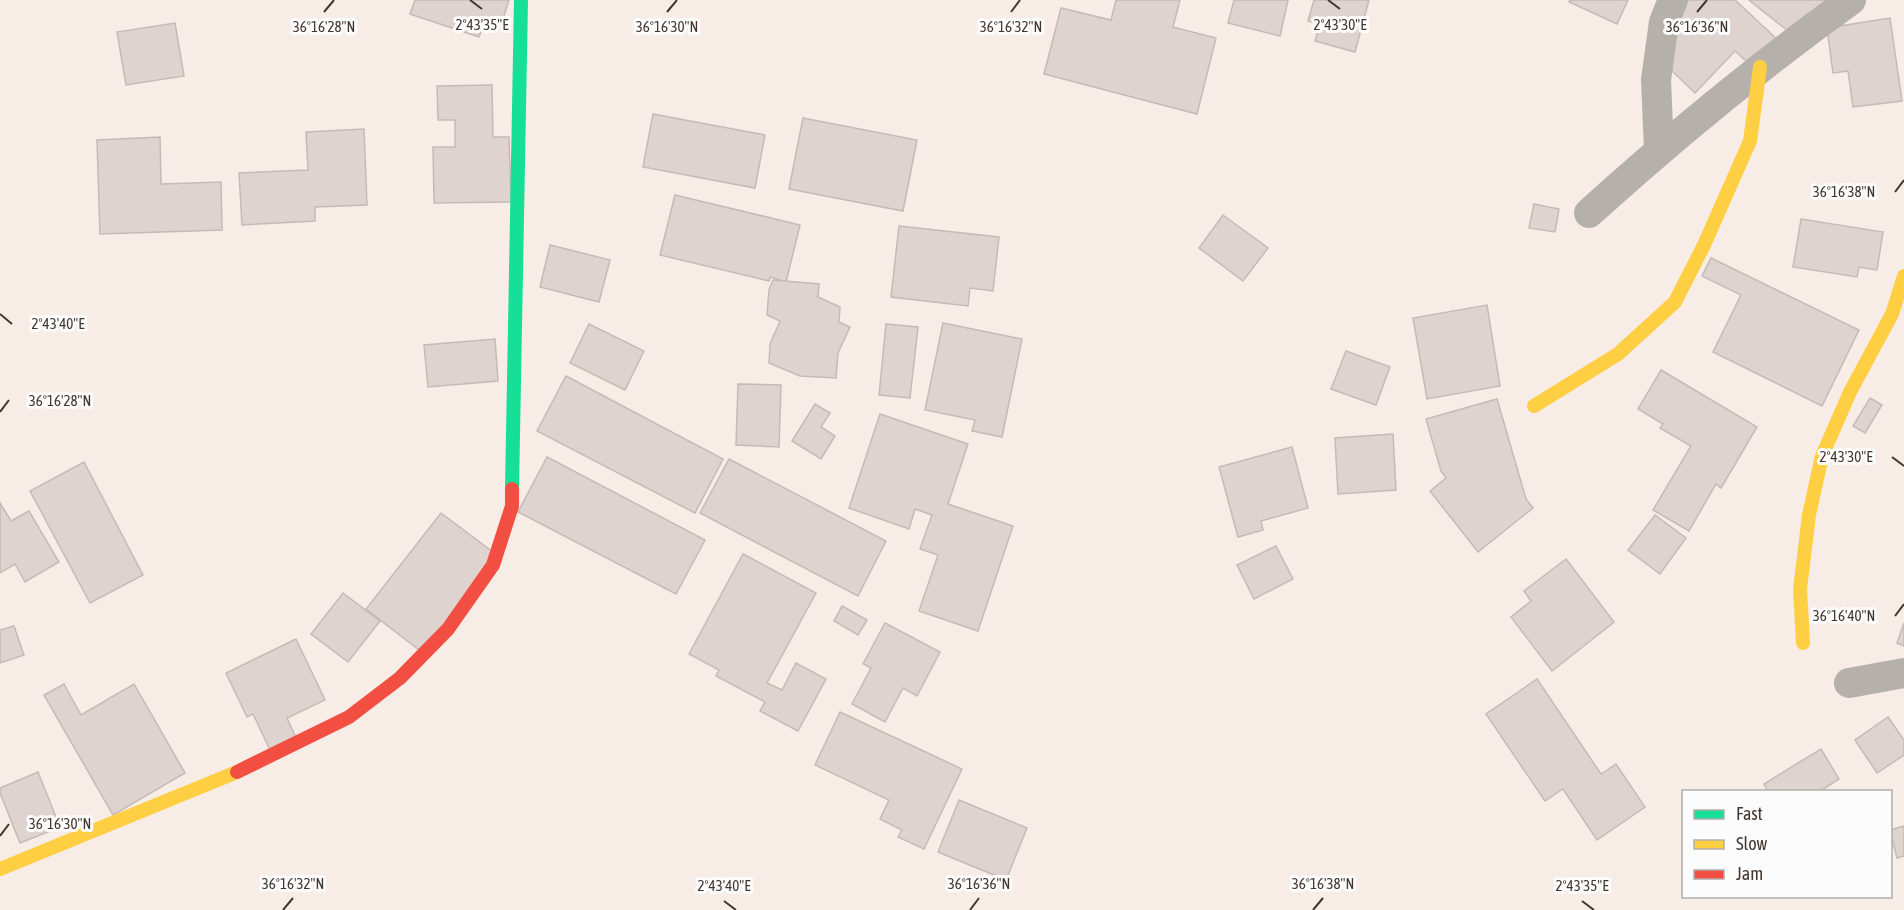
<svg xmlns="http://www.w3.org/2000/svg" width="1904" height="910" font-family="'Asap Condensed',sans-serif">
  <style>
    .building { fill: #dfd3cf; stroke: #c6bab6; stroke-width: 1.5 }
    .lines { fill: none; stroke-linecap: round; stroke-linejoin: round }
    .street { stroke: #b6b0aa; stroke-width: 30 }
    .fast { stroke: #16e098; stroke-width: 14 }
    .slow { stroke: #ffcf43; stroke-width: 14 }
    .jam { stroke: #f24e42; stroke-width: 14 }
    .ticks { fill: none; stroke: #42362f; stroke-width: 2 }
    .ticks-label { font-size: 15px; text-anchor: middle; fill: #42362f; stroke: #fcfcfc; stroke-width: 6; stroke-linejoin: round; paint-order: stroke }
  </style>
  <rect width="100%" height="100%" fill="#f7ece6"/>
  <!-- building -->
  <g class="building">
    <path d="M 415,0 L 509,0 L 501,25 L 485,20 L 479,37 L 410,14 Z"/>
    <path d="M 1116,0 L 1180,0 L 1173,27 L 1216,38 L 1197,114 L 1044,74 L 1061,8 L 1111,20 Z"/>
    <path d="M 1234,0 L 1288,0 L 1280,36 L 1228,23 Z"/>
    <path d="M 1314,0 L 1369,0 L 1355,52 L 1315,41 L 1320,24 L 1308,21 Z"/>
    <path d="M 1570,0 L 1628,0 L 1617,24 L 1569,2 Z"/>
    <path d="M 1689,0 L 1735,0 L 1780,42 L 1755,69 L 1735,51 L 1695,93 L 1646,46 Z"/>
    <path d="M 1749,0 L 1845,0 L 1808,47 Z"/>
    <path d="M 1890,18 L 1902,101 L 1853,107 L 1848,71 L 1833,73 L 1827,28 Z"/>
    <path d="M 175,23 L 184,76 L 126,85 L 117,32 Z"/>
    <path d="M 492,85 L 493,137 L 509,137 L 511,202 L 434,203 L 433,147 L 455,147 L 455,120 L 438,120 L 437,86 Z"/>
    <path d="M 653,114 L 765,135 L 755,188 L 643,167 Z"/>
    <path d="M 803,118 L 917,140 L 903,211 L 789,189 Z"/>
    <path d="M 364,129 L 367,205 L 315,207 L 315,221 L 242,225 L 239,173 L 308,170 L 306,132 Z"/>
    <path d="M 160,137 L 161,184 L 221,182 L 222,230 L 100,234 L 97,140 Z"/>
    <path d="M 675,195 L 800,225 L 786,282 L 770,277 L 769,281 L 660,255 Z"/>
    <path d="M 1534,204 L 1559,209 L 1555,232 L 1529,228 Z"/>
    <path d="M 1223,215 L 1268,248 L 1243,281 L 1199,248 Z"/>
    <path d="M 1801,219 L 1883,232 L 1877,270 L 1859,267 L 1857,277 L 1793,267 Z"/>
    <path d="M 899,226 L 999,237 L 993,291 L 970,288 L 968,306 L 891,297 Z"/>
    <path d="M 550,245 L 610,260 L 599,302 L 540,287 Z"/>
    <path d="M 1711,258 L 1859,330 L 1822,406 L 1713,352 L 1741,295 L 1702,276 Z"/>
    <path d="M 773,280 L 819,284 L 818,297 L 840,307 L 839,322 L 850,327 L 838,353 L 836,378 L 800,376 L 769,363 L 770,344 L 780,321 L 767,315 L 769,290 Z"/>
    <path d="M 1487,305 L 1500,386 L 1427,399 L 1413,318 Z"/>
    <path d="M 943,323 L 1022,339 L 1002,437 L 972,431 L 975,420 L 925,410 Z"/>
    <path d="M 589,324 L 644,351 L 625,390 L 570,363 Z"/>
    <path d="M 886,324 L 918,327 L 910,398 L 879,395 Z"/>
    <path d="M 495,339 L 498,381 L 428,387 L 424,345 Z"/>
    <path d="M 1346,351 L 1390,367 L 1376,405 L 1331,389 Z"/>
    <path d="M 1661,370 L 1757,427 L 1721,488 L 1716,484 L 1689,531 L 1653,510 L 1691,446 L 1660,428 L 1663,424 L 1638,409 Z"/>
    <path d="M 566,376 L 723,459 L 695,513 L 537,431 Z"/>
    <path d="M 738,384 L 781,385 L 779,447 L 736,445 Z"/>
    <path d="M 1870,398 L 1882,405 L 1865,433 L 1853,426 Z"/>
    <path d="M 1497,399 L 1526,499 L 1533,508 L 1478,552 L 1430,491 L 1446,478 L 1441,471 L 1426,419 Z"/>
    <path d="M 815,404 L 830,413 L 821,427 L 835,436 L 821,459 L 792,441 Z"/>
    <path d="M 880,414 L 968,444 L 948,504 L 1013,526 L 978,631 L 919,611 L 938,555 L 920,549 L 932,515 L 915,509 L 909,529 L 849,508 Z"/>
    <path d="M 1393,434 L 1396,490 L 1338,494 L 1335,438 Z"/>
    <path d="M 1292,447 L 1308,508 L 1261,521 L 1263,530 L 1238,537 L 1219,467 Z"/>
    <path d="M 547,457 L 705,540 L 676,594 L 518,512 Z"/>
    <path d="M 729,459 L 886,541 L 858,596 L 700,513 Z"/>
    <path d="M 84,462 L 143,575 L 90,603 L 30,491 Z"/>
    <path d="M 0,503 L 11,521 L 29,511 L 59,562 L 25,582 L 15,564 L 0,573 Z"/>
    <path d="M 441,513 L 498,556 L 423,653 L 366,609 Z"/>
    <path d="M 1655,515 L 1686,538 L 1660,574 L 1628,550 Z"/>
    <path d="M 1276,546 L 1293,579 L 1254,599 L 1237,565 Z"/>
    <path d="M 743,554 L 816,593 L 767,683 L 782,690 L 796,663 L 826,679 L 798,731 L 760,711 L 765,702 L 716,676 L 719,670 L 689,654 Z"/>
    <path d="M 1566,559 L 1614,622 L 1552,671 L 1511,617 L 1531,601 L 1524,591 Z"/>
    <path d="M 343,593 L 380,621 L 348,662 L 311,634 Z"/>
    <path d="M 842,606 L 867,620 L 858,635 L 834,621 Z"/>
    <path d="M 885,623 L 940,652 L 917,696 L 903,688 L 885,722 L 852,704 L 871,668 L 863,664 Z"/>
    <path d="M 1904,623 L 1904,646 L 1897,643 Z"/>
    <path d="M 14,626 L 24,655 L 0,663 L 0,630 Z"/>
    <path d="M 296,639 L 325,700 L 287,718 L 296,738 L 270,750 L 253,714 L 247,717 L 226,673 Z"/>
    <path d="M 1537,679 L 1601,774 L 1616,764 L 1645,807 L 1597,840 L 1563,789 L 1545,801 L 1486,714 Z"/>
    <path d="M 64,684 L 81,715 L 134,684 L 185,773 L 113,815 L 44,695 Z"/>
    <path d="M 840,712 L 962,769 L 924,849 L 898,837 L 902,830 L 880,819 L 889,800 L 815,765 Z"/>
    <path d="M 1888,717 L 1904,740 L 1904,755 L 1877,773 L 1855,740 Z"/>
    <path d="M 1821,749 L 1839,779 L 1819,792 L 1768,792 L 1764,784 Z"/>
    <path d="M 38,772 L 60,827 L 20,843 L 0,793 L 0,788 Z"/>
    <path d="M 959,800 L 1027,828 L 1006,880 L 938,852 Z"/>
    <path d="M 1904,826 L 1904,856 L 1897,858 L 1890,830 Z"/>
  </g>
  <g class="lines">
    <!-- street -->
    <g class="street">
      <path d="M 1659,150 L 1656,80 L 1664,22 L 1673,0"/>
      <path d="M 1589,213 C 1673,137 1759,66 1851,0"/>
      <path d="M 1849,683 L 1904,673"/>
    </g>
    <!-- fast -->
    <path class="fast" d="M 512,489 L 521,0"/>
    <!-- slow -->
    <g class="slow">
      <path d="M 1534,406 L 1618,354 L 1675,302 L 1704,245 L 1750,141 L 1760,67"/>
      <path d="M 1803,643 L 1800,589 L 1809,515 L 1822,456 L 1850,392 L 1892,314 L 1904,276"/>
      <path d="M 0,869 L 237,772"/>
    </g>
    <!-- jam -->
    <path class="jam" d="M 237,772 L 349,717 L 400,678 L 448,629 L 493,565 L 512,506 L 512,489"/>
  </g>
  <!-- ticks -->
  <path class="ticks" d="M 470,0 L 482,9M 1328,0 L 1340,9M 324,12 L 334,0M 667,12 L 677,0M 1011,12 L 1020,0M 1697,12 L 1707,0M 1895,192 L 1904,180M 0,314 L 12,324M 0,412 L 9,400M 1892,457 L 1904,466M 1895,616 L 1904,604M 0,836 L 9,824M 724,901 L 736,910M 1582,901 L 1594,910M 283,910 L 293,898M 970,910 L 979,898M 1313,910 L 1323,898"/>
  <g class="ticks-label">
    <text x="482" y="30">2°43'35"E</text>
    <text x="1340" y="30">2°43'30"E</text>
    <text x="324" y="32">36°16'28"N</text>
    <text x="667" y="32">36°16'30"N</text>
    <text x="1011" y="32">36°16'32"N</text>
    <text x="1697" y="32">36°16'36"N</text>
    <text x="1844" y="197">36°16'38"N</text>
    <text x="58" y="329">2°43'40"E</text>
    <text x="60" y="406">36°16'28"N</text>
    <text x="1846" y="462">2°43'30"E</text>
    <text x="1844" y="621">36°16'40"N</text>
    <text x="60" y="829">36°16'30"N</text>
    <text x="293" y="889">36°16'32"N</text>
    <text x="979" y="889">36°16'36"N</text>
    <text x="1323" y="889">36°16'38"N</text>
    <text x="724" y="891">2°43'40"E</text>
    <text x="1582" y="891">2°43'35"E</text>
  </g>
  <!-- legend -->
  <rect x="1682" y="790" width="210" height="108" fill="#fcfcfc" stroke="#b2adaa" stroke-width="1.5"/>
  <rect x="1694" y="810" width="30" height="9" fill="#16e098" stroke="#b2adaa" stroke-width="1.5"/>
  <text x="1736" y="820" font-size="18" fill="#42362f">Fast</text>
  <rect x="1694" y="840" width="30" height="9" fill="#ffcf43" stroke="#b2adaa" stroke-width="1.5"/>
  <text x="1736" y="850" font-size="18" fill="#42362f">Slow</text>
  <rect x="1694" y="870" width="30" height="9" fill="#f24e42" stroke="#b2adaa" stroke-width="1.5"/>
  <text x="1736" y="880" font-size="18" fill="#42362f">Jam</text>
</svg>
